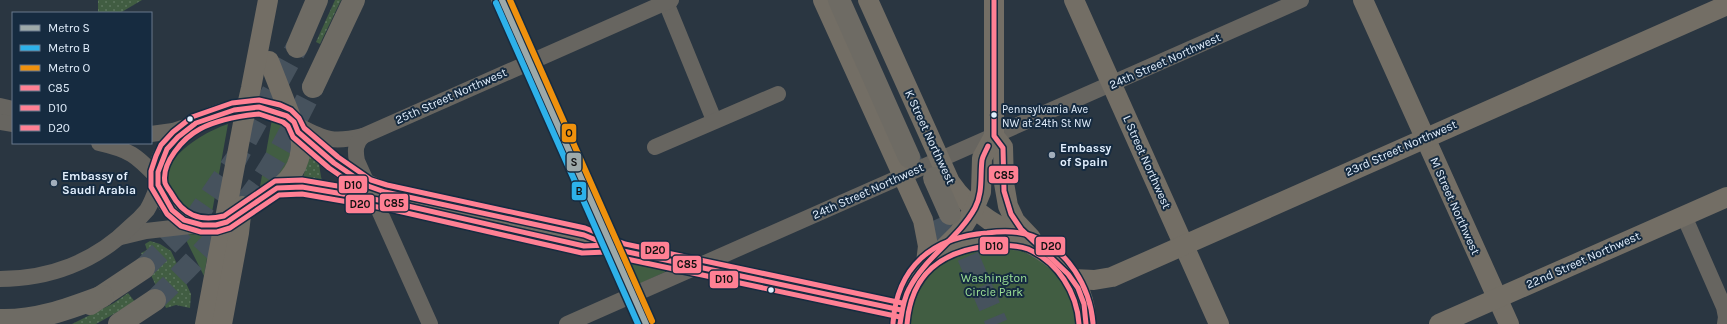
<svg xmlns="http://www.w3.org/2000/svg" width="1727" height="324" font-family="Karla,sans-serif">
  <style>
    .grass { fill: url(#grass-dots) }
    .park { fill: #415d42 }
    .lines { fill: none; stroke-linecap: round; stroke-linejoin: round }
    .highway-tunnel { stroke: #46525d; stroke-width: 22; stroke-dasharray: 22 11; stroke-linecap: butt }
    .minor { stroke: #676560; stroke-width: 16 }
    .major { stroke: #736e65; stroke-width: 20 }
    .highway { stroke: #6e6b64; stroke-width: 22 }
    .bus-1-casing { stroke: #162b40; stroke-width: 8 }
    .bus-2-casing { stroke: #162b40; stroke-width: 8 }
    .bus-3-casing { stroke: #162b40; stroke-width: 8 }
    .bus-1 { stroke: #ff8094; stroke-width: 5 }
    .bus-2 { stroke: #ff8094; stroke-width: 5 }
    .bus-3 { stroke: #ff8094; stroke-width: 5 }
    .metro-1-casing { stroke: #162b40; stroke-width: 9 }
    .metro-2-casing { stroke: #162b40; stroke-width: 9 }
    .metro-3-casing { stroke: #162b40; stroke-width: 9 }
    .metro-1 { stroke: #9da9a9; stroke-width: 6 }
    .metro-2 { stroke: #2db1ea; stroke-width: 6 }
    .metro-3 { stroke: #ef910d; stroke-width: 6 }
    .bus-dot { fill: #e2effd; stroke: #162b40; stroke-width: 1.5 }
    .poi-dot { fill: #a2aebb; stroke: #162b40; stroke-width: 1.5 }
    .labels { text-anchor: middle; dominant-baseline: central; stroke-width: 4; stroke-linejoin: round; paint-order: stroke }
    .bus-label { font-size: 11px; fill: #e2effd; stroke: #162b40; text-anchor: start }
    .street-label { font-size: 12px; fill: #e2effd; stroke: #162b40 }
    .poi-label { font-size: 12px; font-weight: bold; fill: #e2effd; stroke: #162b40; text-anchor: start }
    .park-label { font-size: 12px; fill: #9de195; stroke: #162b40 }
    .line-badge { stroke: #162b40; stroke-width: 1.5 }
    .pale-badge-label { font-size: 11px; text-anchor: middle; font-weight: bold; fill: #111 }
  </style>
  <defs>
    <pattern id="grass-dots" width="8" height="8" patternUnits="userSpaceOnUse"><rect width="8" height="8" fill="#415d42"/><path d="M2 2h.1M6 6h.1" fill="none" stroke="#5c755e" stroke-width="1.8" stroke-linecap="round"/></pattern>
  </defs>
  <rect width="100%" height="100%" fill="#2a3641"/>
  <!-- grass -->
  <g class="grass">
    <path d="M 98,0 L 142,0 L 120,13 L 98,13 Z"/>
    <path d="M 335,0 L 341,0 L 320,44 L 316,42 Z"/>
    <path d="M 310,152 L 319,164 L 322,183 L 302,181 Z"/>
    <path d="M 150,241 L 160,244 L 171,251 L 191,294 L 190,308 L 176,305 L 166,308 L 141,253 L 147,250 L 145,244 Z"/>
    <path d="M 128,293 L 135,302 L 96,324 L 72,324 L 114,303 Z"/>
  </g>
  <!-- park -->
  <g class="park">
    <path d="M 272,119 C 297,130 295,157 279,176 C 274,182 265,187 259,192 Z"/>
    <path d="M 228,124 L 211,218 L 187,216 L 166,183 C 168,176 169,166 174,160 C 185,144 210,130 228,124 Z"/>
    <path d="M 183,234 L 211,235 L 204,276 Z"/>
    <path d="M 1012,248 C 1050,259 1071,285 1077,324 L 910,324 C 912,298 926,273 949,260 C 953,257 958,253 962,252 C 978,248 996,249 1012,248 Z"/>
    <path d="M 626,261 L 665,270 L 665,272 L 637,285 L 633,283 L 625,265 Z"/>
  </g>
  <g class="lines">
    <!-- highway-tunnel -->
    <g class="highway-tunnel">
      <path d="M 909,157 L 921,184"/>
      <path d="M 937,219 L 952,253"/>
      <path d="M 955,226 L 997,324"/>
      <path d="M 144,268 L 196,217 L 236,159 L 297,47"/>
      <path d="M 155,300 C 189,267 222,233 251,195 C 276,162 294,124 313,87"/>
    </g>
    <!-- minor -->
    <g class="minor">
      <path d="M 499,0 L 630,296"/>
      <path d="M 665,0 L 714,120"/>
      <path d="M 0,106 L 13,109"/>
      <path d="M 0,122 L 13,124"/>
      <path d="M 299,126 C 326,140 333,143 363,136 L 671,0"/>
      <path d="M 151,134 L 173,131 L 191,125"/>
      <path d="M 363,136 C 355,143 355,151 357,161 L 430,324"/>
      <path d="M 99,143 C 130,150 136,155 157,177"/>
      <path d="M 655,147 L 778,94"/>
      <path d="M 1684,216 L 1724,307 L 1726,317 L 1725,324"/>
      <path d="M 121,237 L 146,231 L 199,225"/>
      <path d="M 0,279 C 49,279 95,262 130,227 C 136,222 142,216 147,210 C 152,202 155,193 158,185"/>
      <path d="M 567,324 L 1301,0"/>
    </g>
    <!-- major -->
    <g class="major">
      <path d="M 823,0 L 923,220 L 928,246 L 926,263"/>
      <path d="M 868,0 L 950,182 C 960,197 973,209 989,220 C 1032,248 1086,261 1086,324"/>
      <path d="M 1074,0 L 1219,324"/>
      <path d="M 1363,0 L 1509,324"/>
      <path d="M 269,61 L 292,120"/>
      <path d="M 259,107 C 271,109 286,112 293,121 C 307,138 301,164 288,179 C 280,188 268,194 258,200 C 247,208 237,218 225,223 C 198,232 174,219 162,194 C 159,186 156,180 158,171 C 164,129 223,107 259,107 Z"/>
      <path d="M 298,132 C 307,138 313,146 321,153 C 340,170 361,183 385,192 L 584,235 L 623,251 L 901,310"/>
      <path d="M 994,136 L 1003,147 L 1004,183 L 1008,206 L 1015,221 L 1031,238"/>
      <path d="M 277,188 L 298,187 L 312,188 L 389,202"/>
      <path d="M 939,253 L 959,233 L 974,209 L 981,192 L 982,158 L 994,136 L 994,0"/>
      <path d="M 1073,279 L 1094,280 L 1112,277 L 1727,5"/>
      <path d="M 205,324 L 243,123 L 251,88 L 268,0"/>
      <path d="M 222,324 L 239,233 L 242,206"/>
      <path d="M 900,324 C 901,255 963,234 1022,241"/>
      <path d="M 1439,324 L 1727,197"/>
    </g>
    <!-- highway -->
    <g class="highway">
      <path d="M 839,0 L 909,157"/>
      <path d="M 297,47 L 317,0"/>
      <path d="M 313,87 L 354,0"/>
      <path d="M 934,178 L 950,214"/>
      <path d="M 90,304 L 144,268"/>
      <path d="M 0,320 C 37,321 68,309 103,296"/>
      <path d="M 119,324 L 155,300"/>
    </g>
    <!-- bus-1 casing -->
    <g class="bus-1-casing">
      <g id="bus-1">
        <path d="M 994,0 L 994,136 L 1003,148 L 1004,191 L 1011,214 L 1021,229 L 1068,274 L 1078,288 L 1084,304 L 1086,324"/>
        <path d="M 608,245 L 584,246 L 390,202 L 302,187 L 277,188 L 227,222 L 216,225 L 202,225 L 184,220 L 172,210 L 158,185 L 158,172 L 167,149 L 178,137 L 196,123 L 234,110 L 259,107 L 287,116 L 294,122 L 298,132 L 334,163 L 368,186 L 385,192 L 584,235 L 623,251 L 901,310"/>
        <path d="M 900,324 C 902,312 903,300 909,289 C 925,257 958,239 975,208 C 983,193 980,176 982,160 C 983,155 986,151 988,146"/>
      </g>
    </g>
    <!-- bus-2 casing -->
    <g class="bus-2-casing">
      <g id="bus-2">
        <path d="M 259,114 L 283,122 L 288,126 L 293,137 L 329,168 L 361,190 L 302,180 L 275,181 L 224,216 C 199,222 183,215 171,193 C 169,190 166,186 165,183 C 161,163 183,138 200,129 C 217,120 239,116 259,114 Z"/>
        <path d="M 607,252 L 622,258 L 900,317"/>
        <path d="M 907,324 C 911,274 941,251 989,246 C 1001,245 1017,245 1028,249 C 1058,262 1077,293 1079,324"/>
      </g>
    </g>
    <!-- bus-3 casing -->
    <g class="bus-3-casing">
      <g id="bus-3">
        <path d="M 607,252 L 582,253 L 389,209 L 302,194 L 279,195 L 230,228 L 217,232 L 201,232 L 181,226 L 167,214 L 151,187 L 151,171 L 156,156 L 161,145 L 173,132 L 192,117 L 232,103 L 259,100 L 280,105 L 291,110 L 299,118 L 304,128 L 338,157 L 371,180 L 387,185 L 585,228 L 625,244 L 902,303"/>
        <path d="M 893,323 C 897,267 932,237 987,233 C 1002,231 1019,231 1032,236 C 1068,249 1090,287 1093,323"/>
      </g>
    </g>
    <!-- bus-1 -->
    <use href="#bus-1" class="bus-1"/>
    <!-- bus-2 -->
    <use href="#bus-2" class="bus-2"/>
    <!-- bus-3 -->
    <use href="#bus-3" class="bus-3"/>
    <!-- metro-1 casing -->
    <g class="metro-1-casing">
      <path id="metro-1" d="M 502,0 L 646,324"/>
    </g>
    <!-- metro-2 casing -->
    <g class="metro-2-casing">
      <path id="metro-2" d="M 496,3 L 638,324"/>
    </g>
    <!-- metro-3 casing -->
    <g class="metro-3-casing">
      <path id="metro-3" d="M 510,0 L 652,321"/>
    </g>
    <!-- metro-1 -->
    <use href="#metro-1" class="metro-1"/>
    <!-- metro-2 -->
    <use href="#metro-2" class="metro-2"/>
    <!-- metro-3 -->
    <use href="#metro-3" class="metro-3"/>
  </g>
  <!-- markers -->
  <g class="bus-dot">
    <circle cx="994" cy="115" r="3.5"/>
    <circle cx="190" cy="119" r="3.5"/>
    <circle cx="771" cy="290" r="3.5"/>
  </g>
  <g class="poi-dot">
    <circle cx="1052" cy="155" r="4"/>
    <circle cx="54" cy="183" r="4"/>
  </g>
  <g class="labels">
    <!-- bus labels -->
    <g class="bus-label">
      <text x="1002" y="109">Pennsylvania Ave<tspan x="1002" dy="14">NW at 24th St NW</tspan></text>
    </g>
    <!-- street labels -->
    <g class="street-label">
      <text transform="translate(1165 61) rotate(-24)">24th Street Northwest</text>
      <text transform="translate(451 96) rotate(-24)">25th Street Northwest</text>
      <text transform="translate(930 137) rotate(65)">K Street Northwest</text>
      <text transform="translate(1401 148) rotate(-24)">23rd Street Northwest</text>
      <text transform="translate(1147 162) rotate(66)">L Street Northwest</text>
      <text transform="translate(868 191) rotate(-24)">24th Street Northwest</text>
      <text transform="translate(1455 206) rotate(66)">M Street Northwest</text>
      <text transform="translate(1583 260) rotate(-24)">22nd Street Northwest</text>
    </g>
    <!-- poi labels -->
    <g class="poi-label">
      <text x="1060" y="148">Embassy<tspan x="1060" dy="14">of Spain</tspan></text>
      <text x="62" y="176">Embassy of<tspan x="62" dy="14">Saudi Arabia</tspan></text>
    </g>
    <!-- park labels -->
    <g class="park-label">
      <text x="994" y="278">Washington<tspan x="994" dy="14">Circle Park</tspan></text>
    </g>
  </g>
  <g class="line-badge">
    <rect x="561" y="123" width="16" height="20" rx="4" fill="#ef910d"/>
    <rect x="566" y="152" width="16" height="20" rx="4" fill="#9da9a9"/>
    <rect x="988" y="165" width="31" height="19" rx="4" fill="#ff8094"/>
    <rect x="338" y="175" width="30" height="19" rx="4" fill="#ff8094"/>
    <rect x="571" y="181" width="16" height="20" rx="4" fill="#2db1ea"/>
    <rect x="379" y="193" width="30" height="19" rx="4" fill="#ff8094"/>
    <rect x="345" y="194" width="30" height="20" rx="4" fill="#ff8094"/>
    <rect x="979" y="236" width="30" height="19" rx="4" fill="#ff8094"/>
    <rect x="1035" y="236" width="31" height="20" rx="4" fill="#ff8094"/>
    <rect x="640" y="241" width="30" height="19" rx="4" fill="#ff8094"/>
    <rect x="672" y="255" width="30" height="19" rx="4" fill="#ff8094"/>
    <rect x="709" y="270" width="30" height="19" rx="4" fill="#ff8094"/>
  </g>
  <g class="pale-badge-label">
    <text x="569" y="137">O</text>
    <text x="574" y="166">S</text>
    <text x="1004" y="179">C85</text>
    <text x="353" y="189">D10</text>
    <text x="579" y="195">B</text>
    <text x="394" y="207">C85</text>
    <text x="360" y="208">D20</text>
    <text x="994" y="250">D10</text>
    <text x="1051" y="250">D20</text>
    <text x="655" y="254">D20</text>
    <text x="687" y="268">C85</text>
    <text x="724" y="283">D10</text>
  </g>
  <!-- legend -->
  <rect x="12" y="12" width="140" height="132" fill="#162b40" stroke="#68798c"/>
  <rect x="20" y="25" width="20" height="6" fill="#9da9a9" stroke="#68798c"/>
  <text x="48" y="32" font-size="12" fill="#e2effd">Metro S</text>
  <rect x="20" y="45" width="20" height="6" fill="#2db1ea" stroke="#68798c"/>
  <text x="48" y="52" font-size="12" fill="#e2effd">Metro B</text>
  <rect x="20" y="65" width="20" height="6" fill="#ef910d" stroke="#68798c"/>
  <text x="48" y="72" font-size="12" fill="#e2effd">Metro O</text>
  <rect x="20" y="85" width="20" height="6" fill="#ff8094" stroke="#68798c"/>
  <text x="48" y="92" font-size="12" fill="#e2effd">C85</text>
  <rect x="20" y="105" width="20" height="6" fill="#ff8094" stroke="#68798c"/>
  <text x="48" y="112" font-size="12" fill="#e2effd">D10</text>
  <rect x="20" y="125" width="20" height="6" fill="#ff8094" stroke="#68798c"/>
  <text x="48" y="132" font-size="12" fill="#e2effd">D20</text>
</svg>
